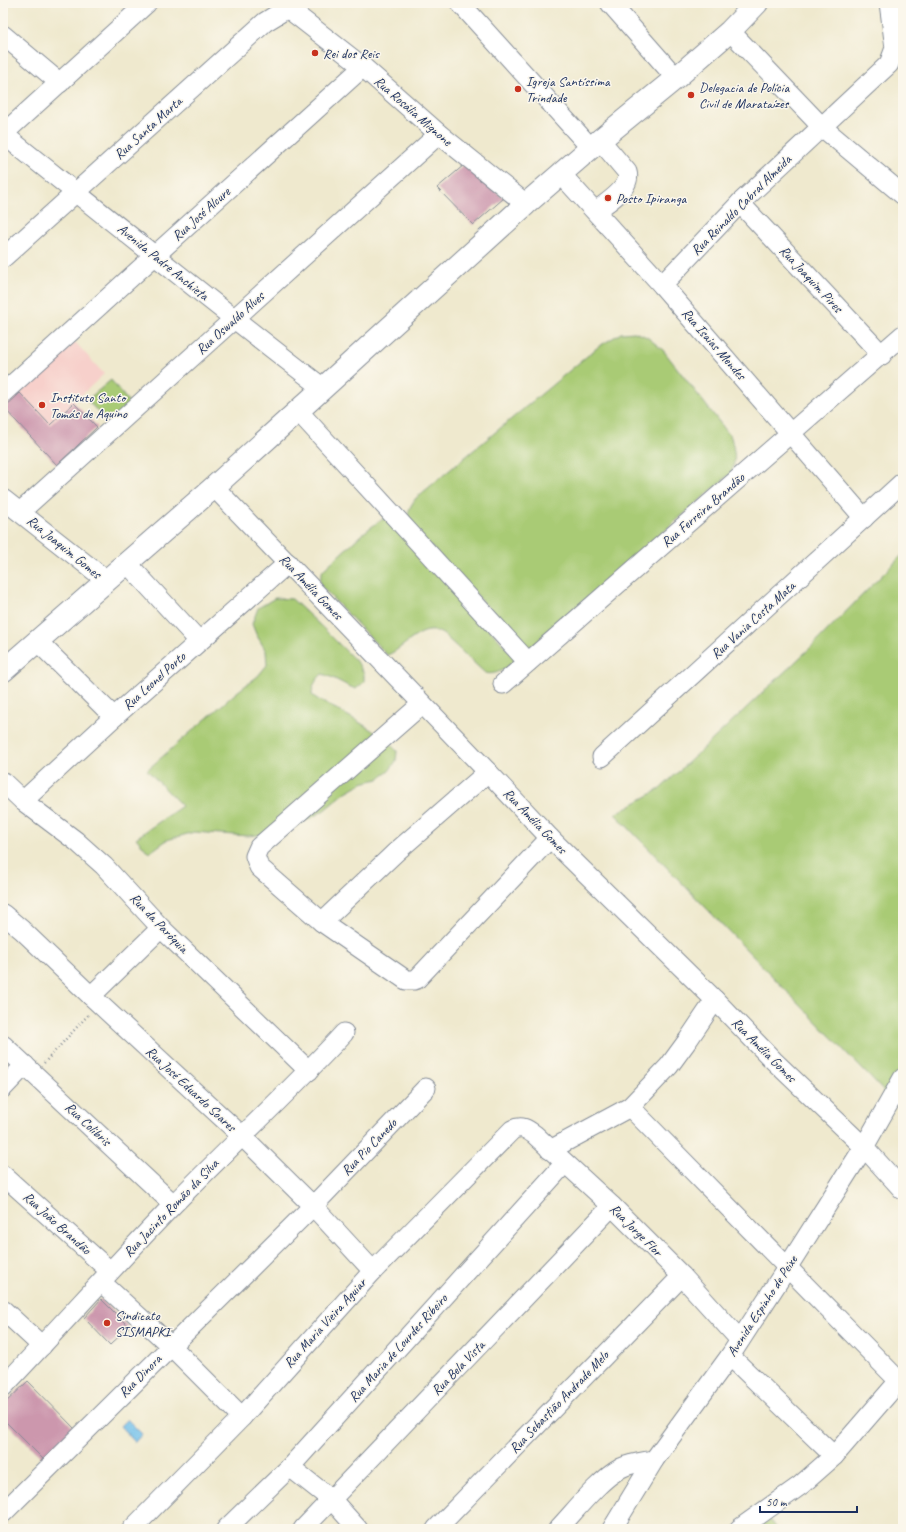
<svg xmlns="http://www.w3.org/2000/svg" width="906" height="1532" font-family="Caveat,sans-serif">
  <style>
    .built { fill: #f7d0cb }
    .green { fill: #a9cb74; stroke: #627d69 }
    .water { fill: #6fbfea; stroke: #4577a4 }
    .building { fill: #cc97ad }
    .lines { fill: none; stroke-linecap: round; stroke-linejoin: round }
    .minor-casing { stroke: #858c96; stroke-width: 21 }
    .major-casing { stroke: #858c96; stroke-width: 24 }
    .path { stroke: #858c96; stroke-width: 2.5; stroke-dasharray: 1 3; stroke-linecap: butt }
    .minor { stroke: #fff; stroke-width: 19 }
    .major { stroke: #fff; stroke-width: 22 }
    .poi-dot { fill: #c8321e; stroke: #fbf7ec; stroke-width: 1.5 }
    .labels { text-anchor: middle; dominant-baseline: central; stroke-width: 3; stroke-linejoin: round; paint-order: stroke }
    .poi-label { font-size: 14px; fill: #1b2f5e; stroke: #fbf7ec; text-anchor: start }
    .street-label { font-size: 14px; fill: #1b2f5e; stroke: #fbf7ec }
  </style>
  <rect width="100%" height="100%" fill="#fbf7ec"/>
  <filter id="ink" filterUnits="userSpaceOnUse"><feTurbulence type="fractalNoise" baseFrequency=".025" numOctaves="2"/><feDisplacementMap in="SourceGraphic" scale="8" xChannelSelector="R" yChannelSelector="G"/><feConvolveMatrix kernelMatrix="1 2 1 2 8 2 1 2 1" color-interpolation-filters="sRGB"/></filter>
  <filter id="wash" filterUnits="userSpaceOnUse"><feTurbulence type="fractalNoise" baseFrequency=".012" numOctaves="4" result="noise"/><feDisplacementMap in="SourceGraphic" scale="16" xChannelSelector="R" yChannelSelector="G"/><feGaussianBlur stdDeviation="0.9" result="paint"/><feColorMatrix in="noise" values="0 0 0 0 0 0 0 0 0 0 0 0 0 0 0 0 0 1.4 0 .05"/><feComposite in="paint" operator="in"/></filter>
  <g filter="url(#wash)">
    <rect width="100%" height="100%" fill="#efe9ce"/>
    <!-- built -->
    <path class="built" d="M 75,342 L 104,374 L 74,402 L 98,427 L 57,465 L 3,408 Z"/>
    <!-- green -->
    <g class="green">
      <path d="M 635,332 L 647,337 L 663,350 L 731,437 C 734,450 737,459 731,473 L 528,650 L 410,524 C 406,513 409,508 416,498 L 598,347 L 621,333 Z"/>
      <path d="M 111,380 L 132,406 L 109,424 L 87,400 Z"/>
      <path d="M 385,518 L 516,658 C 509,668 496,676 485,673 L 444,635 C 423,620 405,649 387,655 L 321,586 L 320,579 L 323,570 L 362,534 L 378,522 Z"/>
      <path d="M 903,554 L 903,1097 L 898,1106 L 615,814 L 660,789 L 809,649 Z"/>
      <path d="M 275,598 L 292,599 L 322,627 L 358,663 L 364,674 L 364,682 L 356,689 C 344,685 334,677 322,674 C 315,681 312,686 312,695 C 321,702 326,704 336,709 C 357,721 380,733 397,751 L 396,761 L 389,771 L 378,779 L 362,783 L 346,792 L 323,811 L 286,832 L 248,836 L 194,832 L 167,840 L 149,853 L 136,838 L 182,806 L 147,770 L 237,692 L 258,676 L 267,665 L 266,651 L 256,634 L 252,624 L 258,608 Z"/>
      <path d="M 770,1520 L 776,1529 L 753,1529 Z"/>
    </g>
    <!-- water -->
    <path class="water" d="M 127,1419 L 142,1434 L 135,1442 L 120,1426 Z"/>
    <g id="blocks">
      <!-- building -->
      <g class="building">
        <path d="M 464,165 L 504,198 L 473,225 L 437,188 Z"/>
        <path d="M 20,393 L 50,425 L 74,403 L 97,427 L 57,465 L 4,408 Z"/>
        <path d="M 101,1299 L 129,1327 L 110,1345 L 84,1318 Z"/>
        <path d="M 28,1381 L 75,1429 L 43,1459 L 3,1419 L 3,1405 Z"/>
      </g>
    </g>
  </g>
  <g filter="url(#ink)">
    <use href="#blocks" fill-opacity="0" stroke="#858c96" stroke-width="1"/>
    <g class="lines">
      <!-- minor casing -->
      <g class="minor-casing">
        <g id="minor">
          <path d="M 281,3 L 363,67 L 439,134 L 526,204"/>
          <path d="M 460,3 L 591,148"/>
          <path d="M 610,3 L 676,78"/>
          <path d="M 730,31 L 822,127 L 903,195"/>
          <path d="M 3,35 L 60,83"/>
          <path d="M 3,134 C 109,219 215,305 323,388"/>
          <path d="M 3,134 L 147,3"/>
          <path d="M 561,174 L 662,285 L 864,518"/>
          <path d="M 740,203 L 882,355"/>
          <path d="M 596,211 C 607,202 632,188 627,172 L 600,140"/>
          <path d="M 3,258 L 265,22 L 296,3"/>
          <path d="M 662,285 L 740,203 L 889,64 L 895,48 L 889,3"/>
          <path d="M 3,393 L 363,67"/>
          <path d="M 298,411 L 528,662"/>
          <path d="M 214,487 L 488,772 L 550,838 L 715,1000 L 774,1061 L 864,1147 L 903,1190"/>
          <path d="M 3,499 L 106,580"/>
          <path d="M 20,512 L 439,134"/>
          <path d="M 127,563 L 199,641"/>
          <path d="M 37,641 L 114,717"/>
          <path d="M 503,684 L 903,335"/>
          <path d="M 422,704 L 259,847 L 255,856 L 259,867 L 322,922 L 406,980 L 414,980 L 417,979 L 550,838"/>
          <path d="M 602,757 L 903,482"/>
          <path d="M 3,782 L 23,801 L 76,841 L 104,866 L 161,928 L 309,1071"/>
          <path d="M 23,801 L 114,717 L 288,563"/>
          <path d="M 3,914 L 22,930 L 91,996 L 242,1136 L 313,1206 L 373,1271"/>
          <path d="M 322,922 L 396,852 L 488,772"/>
          <path d="M 91,996 L 161,928"/>
          <path d="M 3,1045 L 173,1204"/>
          <path d="M 3,1088 L 25,1065"/>
          <path d="M 630,1107 L 669,1066 L 688,1040 L 715,1000"/>
          <path d="M 550,1150 L 630,1107 L 903,1385"/>
          <path d="M 3,1175 L 110,1271"/>
          <path d="M 101,1282 L 171,1346 L 242,1417"/>
          <path d="M 3,1310 L 42,1346"/>
          <path d="M 730,1356 L 834,1456"/>
          <path d="M 3,1387 C 60,1327 115,1265 173,1205 C 229,1147 289,1093 344,1033"/>
          <path d="M 290,1467 L 332,1500 L 358,1529"/>
          <path d="M 3,1513 L 313,1206 L 426,1088"/>
          <path d="M 132,1529 L 242,1417 L 373,1271 L 512,1130 C 522,1125 527,1129 535,1135 L 612,1206 L 682,1276 L 740,1340"/>
          <path d="M 226,1529 L 290,1467 L 565,1163"/>
          <path d="M 303,1529 L 612,1206"/>
          <path d="M 436,1529 L 682,1276"/>
          <path d="M 558,1529 C 575,1511 599,1480 621,1468 C 631,1463 643,1462 654,1460"/>
          <path d="M 612,1529 L 654,1460 L 730,1356 L 787,1268 L 864,1147 L 903,1078"/>
          <path d="M 739,1529 L 801,1485 L 834,1456 L 899,1381"/>
        </g>
      </g>
      <!-- major casing -->
      <g class="major-casing">
        <path id="major" d="M 3,671 L 214,487 L 526,204 L 600,140 L 676,78 L 730,31 L 757,3"/>
      </g>
      <!-- path -->
      <path class="path" d="M 44,1063 L 89,1014"/>
      <!-- minor -->
      <use href="#minor" class="minor"/>
      <!-- major -->
      <use href="#major" class="major"/>
    </g>
  </g>
  <!-- markers -->
  <g class="poi-dot">
    <circle cx="315" cy="53" r="4"/>
    <circle cx="518" cy="89" r="4"/>
    <circle cx="691" cy="95" r="4"/>
    <circle cx="608" cy="198" r="4"/>
    <circle cx="42" cy="405" r="4"/>
    <circle cx="107" cy="1323" r="4"/>
  </g>
  <g class="labels">
    <!-- poi labels -->
    <g class="poi-label">
      <text x="323" y="53">Rei dos Reis</text>
      <text x="526" y="81">Igreja Santíssima<tspan x="526" dy="16">Trindade</tspan></text>
      <text x="699" y="87">Delegacia de Polícia<tspan x="699" dy="16">Civil de Marataízes</tspan></text>
      <text x="616" y="198">Posto Ipiranga</text>
      <text x="50" y="397">Instituto Santo<tspan x="50" dy="16">Tomás de Aquino</tspan></text>
      <text x="115" y="1315">Sindicato<tspan x="115" dy="16">SISMAPKI</tspan></text>
    </g>
    <!-- street labels -->
    <g class="street-label">
      <text transform="translate(413 111) rotate(41)">Rua Rosália Mignone</text>
      <text transform="translate(148 128) rotate(-42)">Rua Santa Marta</text>
      <text transform="translate(741 205) rotate(-45)">Rua Reinaldo Cabral Almeida</text>
      <text transform="translate(201 214) rotate(-42)">Rua José Alcure</text>
      <text transform="translate(163 262) rotate(39)">Avenida Padre Anchieta</text>
      <text transform="translate(811 279) rotate(47)">Rua Joaquim Pires</text>
      <text transform="translate(230 323) rotate(-42)">Rua Oswaldo Alves</text>
      <text transform="translate(714 344) rotate(49)">Rua Isaias Mendes</text>
      <text transform="translate(703 510) rotate(-41)">Rua Ferreira Brandão</text>
      <text transform="translate(64 547) rotate(39)">Rua Joaquim Gomes</text>
      <text transform="translate(311 587) rotate(46)">Rua Amélia Gomes</text>
      <text transform="translate(753 620) rotate(-42)">Rua Vania Costa Mata</text>
      <text transform="translate(154 681) rotate(-42)">Rua Leonel Porto</text>
      <text transform="translate(535 821) rotate(46)">Rua Amélia Gomes</text>
      <text transform="translate(159 923) rotate(46)">Rua da Paróquia</text>
      <text transform="translate(764 1050) rotate(45)">Rua Amélia Gomes</text>
      <text transform="translate(191 1089) rotate(43)">Rua José Eduardo Soares</text>
      <text transform="translate(88 1124) rotate(43)">Rua Colibris</text>
      <text transform="translate(369 1147) rotate(-46)">Rua Pio Canedo</text>
      <text transform="translate(171 1208) rotate(-46)">Rua Jacinto Romão da Silva</text>
      <text transform="translate(57 1223) rotate(42)">Rua João Brandão</text>
      <text transform="translate(636 1230) rotate(45)">Rua Jorge Flor</text>
      <text transform="translate(762 1306) rotate(-57)">Avenida Espinho de Peixe</text>
      <text transform="translate(325 1323) rotate(-48)">Rua Maria Vieira Aguiar</text>
      <text transform="translate(398 1348) rotate(-48)">Rua Maria de Lourdes Ribeiro</text>
      <text transform="translate(458 1368) rotate(-46)">Rua Bela Vista</text>
      <text transform="translate(140 1376) rotate(-45)">Rua Dinora</text>
      <text transform="translate(559 1402) rotate(-46)">Rua Sebastião Andrade Melo</text>
    </g>
  </g>
  <!-- margin -->
  <rect width="906" height="1532" fill="none" stroke="#fbf7ec" stroke-width="16"/>
  <!-- scale -->
  <path d="M760 1506v6h97v-6" fill="none" stroke="#1b2f5e" stroke-width="2"/>
  <text x="766" y="1506" font-size="12" fill="#1b2f5e" stroke="#fbf7ec" stroke-width="3" paint-order="stroke">50 m</text>
</svg>
